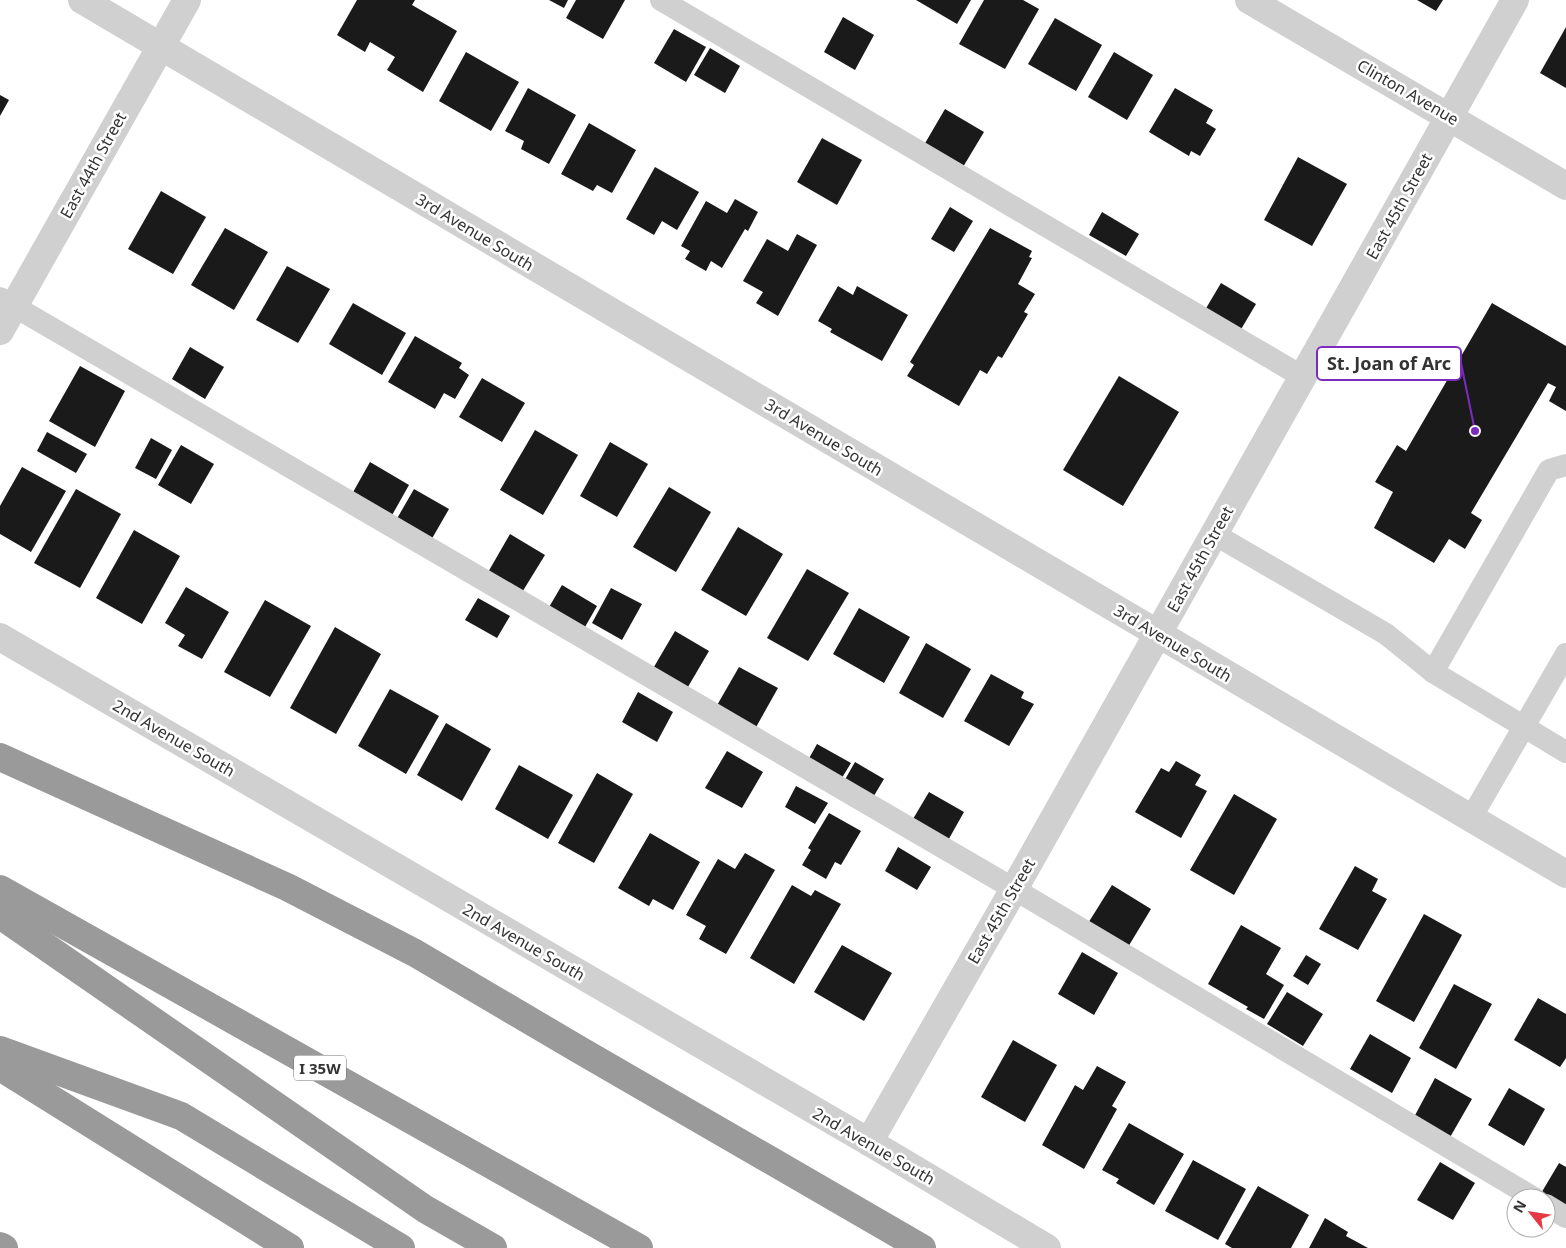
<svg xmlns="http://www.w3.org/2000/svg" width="1566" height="1248" font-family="'Noto Sans',sans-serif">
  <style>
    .building { fill: #1a1a1a }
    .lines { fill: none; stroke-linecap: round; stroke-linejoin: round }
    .service { stroke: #d0d0d0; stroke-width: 22 }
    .minor { stroke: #d0d0d0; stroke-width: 28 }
    .motorway { stroke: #9a9a9a; stroke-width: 28 }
    .labels { text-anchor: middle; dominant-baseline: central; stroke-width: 5; stroke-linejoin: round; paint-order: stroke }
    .shield { fill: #fff; stroke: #707070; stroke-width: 1 }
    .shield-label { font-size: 15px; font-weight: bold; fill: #333 }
    .street-label { font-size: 16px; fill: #333; stroke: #fff }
    .leader { fill: none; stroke: #7b2cbf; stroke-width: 2 }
    .callout-dot { fill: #7b2cbf; stroke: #fff; stroke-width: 2 }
    .callout { fill: #fff; stroke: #7b2cbf; stroke-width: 2 }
    .callout-label { font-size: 18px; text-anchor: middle; font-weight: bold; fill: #333 }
  </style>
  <rect width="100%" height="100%" fill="#fff"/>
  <!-- building -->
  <g class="building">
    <path d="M 357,0 L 415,0 L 412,5 L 457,31 L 423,92 L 387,70 L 395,57 L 370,42 L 365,52 L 337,35 Z"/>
    <path d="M 549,0 L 568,0 L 564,8 Z"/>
    <path d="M 576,0 L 625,0 L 603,39 L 566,18 Z"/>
    <path d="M 916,0 L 971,0 L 957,24 Z"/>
    <path d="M 984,0 L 1023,0 L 1039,9 L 1005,69 L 959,44 Z"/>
    <path d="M 1417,0 L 1443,0 L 1436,11 Z"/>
    <path d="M 843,17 L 874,35 L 855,70 L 824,52 Z"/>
    <path d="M 1055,18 L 1102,45 L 1076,91 L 1028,64 Z"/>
    <path d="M 1566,27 L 1566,88 L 1540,73 Z"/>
    <path d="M 674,29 L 706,47 L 686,82 L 654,63 Z"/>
    <path d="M 710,48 L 740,66 L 725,93 L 694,75 Z"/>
    <path d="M 466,52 L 519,82 L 491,131 L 439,101 Z"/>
    <path d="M 1114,52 L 1153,75 L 1127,120 L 1088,97 Z"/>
    <path d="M 528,88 L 576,115 L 549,164 L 521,149 L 524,141 L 505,131 Z"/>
    <path d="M 1175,88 L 1213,110 L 1206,123 L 1216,129 L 1200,156 L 1191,151 L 1189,156 L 1149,132 Z"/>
    <path d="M 0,95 L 9,100 L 0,116 Z"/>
    <path d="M 945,109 L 984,132 L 963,167 L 924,145 Z"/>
    <path d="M 589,123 L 636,150 L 612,193 L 597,185 L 593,191 L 561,174 Z"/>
    <path d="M 822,138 L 862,160 L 837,205 L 797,182 Z"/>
    <path d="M 1298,157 L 1347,184 L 1312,246 L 1264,220 Z"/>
    <path d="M 655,167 L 699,192 L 677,230 L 662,221 L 654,235 L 626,219 Z"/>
    <path d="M 161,191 L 206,217 L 173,274 L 128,249 Z"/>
    <path d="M 735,199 L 758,212 L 748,231 L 745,229 L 722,268 L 711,261 L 706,271 L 685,259 L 690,251 L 681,246 L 706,201 L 727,213 Z"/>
    <path d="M 950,207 L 973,221 L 954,252 L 931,239 Z"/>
    <path d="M 1102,212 L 1139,234 L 1126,256 L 1089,235 Z"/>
    <path d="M 225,228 L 268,252 L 234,310 L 191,285 Z"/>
    <path d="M 990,228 L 1032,251 L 1029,257 L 1032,258 L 1018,284 L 1035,294 L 1024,312 L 1028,314 L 1002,358 L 998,356 L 987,374 L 980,370 L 959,406 L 907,376 L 914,365 L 910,362 Z"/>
    <path d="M 797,234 L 817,245 L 778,316 L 756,303 L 763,292 L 743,281 L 767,239 L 788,251 Z"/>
    <path d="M 287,266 L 330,289 L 298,343 L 256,320 Z"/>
    <path d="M 1221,283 L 1256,304 L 1240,331 L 1205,310 Z"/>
    <path d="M 838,286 L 853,295 L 857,286 L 908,315 L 882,361 L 830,332 L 832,329 L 818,321 Z"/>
    <path d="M 353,303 L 406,333 L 382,375 L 329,344 Z"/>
    <path d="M 1492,303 L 1566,346 L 1566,411 L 1549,401 L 1556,387 L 1548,383 L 1471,513 L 1482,520 L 1465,549 L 1449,539 L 1434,563 L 1374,528 L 1393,492 L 1375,482 L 1397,445 L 1406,451 Z"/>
    <path d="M 415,336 L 462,363 L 459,368 L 469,375 L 455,399 L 444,393 L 435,409 L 388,382 Z"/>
    <path d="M 190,347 L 224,367 L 205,399 L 172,379 Z"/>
    <path d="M 80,366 L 125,391 L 95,447 L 49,421 Z"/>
    <path d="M 1119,376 L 1179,412 L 1123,506 L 1063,470 Z"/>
    <path d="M 482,378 L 525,403 L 502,442 L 459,417 Z"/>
    <path d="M 535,430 L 578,455 L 543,515 L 500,490 Z"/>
    <path d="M 47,432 L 87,454 L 76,473 L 37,451 Z"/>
    <path d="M 151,438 L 172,450 L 156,479 L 135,468 Z"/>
    <path d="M 610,442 L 648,464 L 617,517 L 580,496 Z"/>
    <path d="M 181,445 L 214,464 L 191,504 L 158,485 Z"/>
    <path d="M 370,462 L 409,485 L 391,517 L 352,494 Z"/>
    <path d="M 22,467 L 66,491 L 31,552 L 0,534 L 0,506 Z"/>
    <path d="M 669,487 L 711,512 L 676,572 L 633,547 Z"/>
    <path d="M 76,489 L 121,514 L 80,588 L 34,563 Z"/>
    <path d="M 414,489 L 449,509 L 430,542 L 395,522 Z"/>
    <path d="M 738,527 L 783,554 L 746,616 L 701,590 Z"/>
    <path d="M 134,530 L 180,556 L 142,624 L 96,598 Z"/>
    <path d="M 510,534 L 545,555 L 521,594 L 487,574 Z"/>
    <path d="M 807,569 L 849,593 L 808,661 L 767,638 Z"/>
    <path d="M 562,585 L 597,606 L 581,634 L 545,614 Z"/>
    <path d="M 186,587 L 229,612 L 202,659 L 178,646 L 185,635 L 165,623 Z"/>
    <path d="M 611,588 L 642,604 L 622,640 L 592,623 Z"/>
    <path d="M 478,598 L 510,616 L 497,638 L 465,620 Z"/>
    <path d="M 265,600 L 311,626 L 270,697 L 224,672 Z"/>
    <path d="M 859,608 L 910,637 L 884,683 L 833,654 Z"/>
    <path d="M 335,627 L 381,654 L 336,734 L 290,708 Z"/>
    <path d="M 675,631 L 709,651 L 685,692 L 651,672 Z"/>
    <path d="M 926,643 L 971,669 L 943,718 L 899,693 Z"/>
    <path d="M 739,667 L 778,688 L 755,729 L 716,707 Z"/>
    <path d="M 991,674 L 1024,692 L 1021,698 L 1034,704 L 1009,746 L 964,721 Z"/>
    <path d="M 390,689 L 439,716 L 406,774 L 358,746 Z"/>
    <path d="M 638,692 L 673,712 L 657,742 L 622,722 Z"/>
    <path d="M 446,723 L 491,749 L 462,801 L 417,775 Z"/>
    <path d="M 817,744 L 851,763 L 840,781 L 807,762 Z"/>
    <path d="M 727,751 L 763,772 L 742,808 L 705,788 Z"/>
    <path d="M 1176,761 L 1201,775 L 1195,785 L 1207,791 L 1181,838 L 1135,812 L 1161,768 L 1169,772 Z"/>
    <path d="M 855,762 L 884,779 L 872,799 L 843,783 Z"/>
    <path d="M 519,765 L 573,795 L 548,839 L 495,809 Z"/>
    <path d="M 597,773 L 633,794 L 594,863 L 558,843 Z"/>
    <path d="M 796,786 L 828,803 L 815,824 L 785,807 Z"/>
    <path d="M 929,792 L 964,812 L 946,844 L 910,824 Z"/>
    <path d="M 1234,794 L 1277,819 L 1234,895 L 1190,870 Z"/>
    <path d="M 829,813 L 861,831 L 841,865 L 835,862 L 826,879 L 802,865 L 811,850 L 808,848 Z"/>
    <path d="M 650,833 L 700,862 L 673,910 L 653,899 L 649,906 L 618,888 Z"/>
    <path d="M 898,847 L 931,867 L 917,890 L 885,871 Z"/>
    <path d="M 745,853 L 775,870 L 726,954 L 699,939 L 706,926 L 686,915 L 718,859 L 735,869 Z"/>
    <path d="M 1355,866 L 1378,879 L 1372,891 L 1387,899 L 1358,950 L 1319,929 Z"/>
    <path d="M 792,885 L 811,896 L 815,890 L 841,904 L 794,984 L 750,958 Z"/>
    <path d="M 1112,885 L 1151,909 L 1125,952 L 1085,928 Z"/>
    <path d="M 1424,914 L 1462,935 L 1414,1022 L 1376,1001 Z"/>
    <path d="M 1241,925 L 1281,948 L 1266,974 L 1284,985 L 1264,1019 L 1246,1009 L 1248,1007 L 1208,984 Z"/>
    <path d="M 842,945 L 892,973 L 864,1021 L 814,992 Z"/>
    <path d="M 1082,952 L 1118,973 L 1094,1015 L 1058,994 Z"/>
    <path d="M 1306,955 L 1321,964 L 1308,985 L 1293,976 Z"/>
    <path d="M 1454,984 L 1492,1004 L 1456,1069 L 1419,1048 Z"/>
    <path d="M 1287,992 L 1323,1014 L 1303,1046 L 1267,1024 Z"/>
    <path d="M 1538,998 L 1566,1014 L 1566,1058 L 1560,1067 L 1514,1040 Z"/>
    <path d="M 1370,1034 L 1411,1058 L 1392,1093 L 1350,1069 Z"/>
    <path d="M 1013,1040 L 1057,1065 L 1025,1122 L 981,1097 Z"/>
    <path d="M 1097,1066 L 1126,1082 L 1112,1106 L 1117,1109 L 1084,1169 L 1042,1145 L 1075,1085 L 1083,1090 Z"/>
    <path d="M 1435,1078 L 1472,1099 L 1449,1139 L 1413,1119 Z"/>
    <path d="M 1509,1088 L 1545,1109 L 1524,1146 L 1488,1125 Z"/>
    <path d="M 1129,1123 L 1184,1154 L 1154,1205 L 1116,1183 L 1119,1179 L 1102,1170 Z"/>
    <path d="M 1193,1160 L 1246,1189 L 1218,1240 L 1165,1211 Z"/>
    <path d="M 1440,1162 L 1475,1183 L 1453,1220 L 1417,1200 Z"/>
    <path d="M 1559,1163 L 1566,1167 L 1566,1210 L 1540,1195 Z"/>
    <path d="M 1258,1186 L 1309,1215 L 1291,1248 L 1232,1248 L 1225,1244 Z"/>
    <path d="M 1325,1218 L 1348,1232 L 1346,1236 L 1368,1248 L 1309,1248 Z"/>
  </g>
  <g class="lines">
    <!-- service -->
    <g class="service">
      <path d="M 661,0 L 1303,377"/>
      <path d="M 0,298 L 1014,889 L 1534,1198"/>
      <path d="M 1214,534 L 1386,634 L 1433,672 L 1549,470 L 1566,465"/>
      <path d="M 1433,672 L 1566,752"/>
      <path d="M 1471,818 L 1566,654"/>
      <path d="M 1546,1205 L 1566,1217"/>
    </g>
    <!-- minor -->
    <g class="minor">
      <path d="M 82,0 L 1566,874"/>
      <path d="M 1249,0 L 1566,186"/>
      <path d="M 0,331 L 187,0"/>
      <path d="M 0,637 L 869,1142 L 1047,1248"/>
      <path d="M 869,1142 L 1014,889 L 1515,0"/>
    </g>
    <!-- motorway -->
    <g class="motorway">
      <path d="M 0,757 L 287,887 L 415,953 L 578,1049 L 922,1248"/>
      <path d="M 0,889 L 639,1248"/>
      <path d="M 0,915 L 425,1209 L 493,1248"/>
      <path d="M 0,1050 L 181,1116 L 401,1248"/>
      <path d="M 0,1067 L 290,1248"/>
      <path d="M 0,1246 L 4,1248"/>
    </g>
  </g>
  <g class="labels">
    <!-- shield labels -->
    <rect class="shield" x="294" y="1055.5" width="52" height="25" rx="4"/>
    <g class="shield-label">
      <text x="320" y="1068">I 35W</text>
    </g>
    <!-- street labels -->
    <g class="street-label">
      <text transform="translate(1408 92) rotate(30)">Clinton Avenue</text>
      <text transform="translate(93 165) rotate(-61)">East 44th Street</text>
      <text transform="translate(1399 206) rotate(-61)">East 45th Street</text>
      <text transform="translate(475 232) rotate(31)">3rd Avenue South</text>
      <text transform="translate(824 437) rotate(31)">3rd Avenue South</text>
      <text transform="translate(1200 559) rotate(-61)">East 45th Street</text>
      <text transform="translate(1173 643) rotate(31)">3rd Avenue South</text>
      <text transform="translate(174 738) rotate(30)">2nd Avenue South</text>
      <text transform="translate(1001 911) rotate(-60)">East 45th Street</text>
      <text transform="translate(524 942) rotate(30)">2nd Avenue South</text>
      <text transform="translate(874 1146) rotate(30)">2nd Avenue South</text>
    </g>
  </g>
  <!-- callouts -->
  <path class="leader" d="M1475 431L1461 363"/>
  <circle class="callout-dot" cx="1475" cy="431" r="5"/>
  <rect class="callout" x="1317" y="347" width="144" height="33" rx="5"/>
  <g class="callout-label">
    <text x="1389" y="370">St. Joan of Arc</text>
  </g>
  <!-- north arrow -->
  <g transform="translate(1531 1213) rotate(300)"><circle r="24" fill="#ffffff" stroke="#adadad"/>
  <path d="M0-4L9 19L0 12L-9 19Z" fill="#e63946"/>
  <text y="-8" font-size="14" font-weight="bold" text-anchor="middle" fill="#333333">N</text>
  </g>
</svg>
